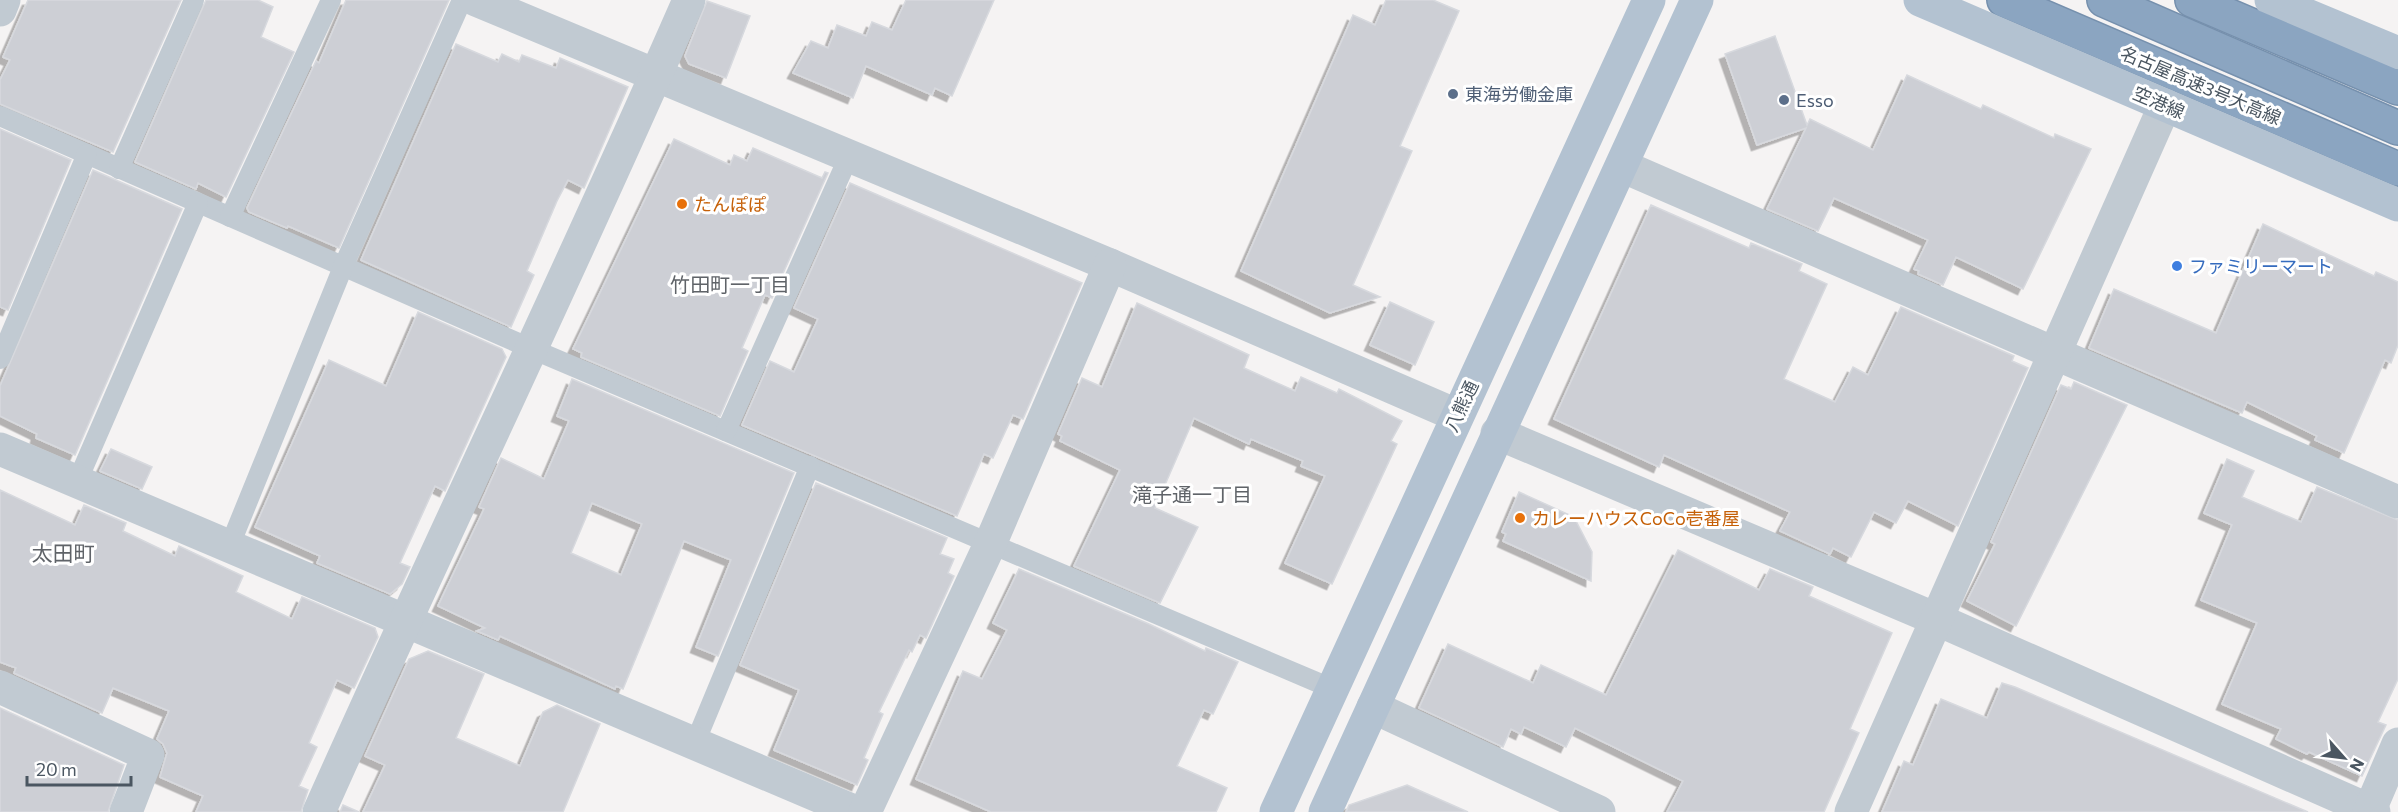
<svg xmlns="http://www.w3.org/2000/svg" width="2398" height="812" font-family="Commissioner,'Noto Sans JP',sans-serif">
  <style>
    .building { fill: #cdcfd5; stroke: #d7d9de; stroke-width: 1.5; fill-rule: evenodd; filter: url(#shadow) }
    .lines { fill: none; stroke-linecap: round; stroke-linejoin: round }
    .motorway-casing { stroke: #7690ad; stroke-width: 36 }
    .service { stroke: #c1cad2; stroke-width: 20 }
    .minor { stroke: #c1cad2; stroke-width: 33 }
    .primary { stroke: #b3c2d1; stroke-width: 33 }
    .motorway { stroke: #8ba5c1; stroke-width: 33 }
    .service-dot { fill: #5c6f8a; stroke: #fff; stroke-width: 2 }
    .food-dot { fill: #e8710a; stroke: #fff; stroke-width: 2 }
    .shop-dot { fill: #3f7fe0; stroke: #fff; stroke-width: 2 }
    .labels { text-anchor: middle; dominant-baseline: central; stroke-width: 6; stroke-linejoin: round; paint-order: stroke }
    .street-label { font-size: 18px; fill: #4a5661; stroke: #fff }
    .service-label { font-size: 18px; fill: #4e5e75; stroke: #fff; text-anchor: start }
    .food-label { font-size: 18px; fill: #c56008; stroke: #fff; text-anchor: start }
    .shop-label { font-size: 18px; fill: #366cbe; stroke: #fff; text-anchor: start }
    .neighbourhood-label { font-size: 20px; fill: #5f6368; stroke: #fff }
    .quarter-label { font-size: 21px; fill: #5f6368; stroke: #fff }
  </style>
  <defs>
    <filter id="shadow"><feDropShadow dx="-5.5" dy="5.5" stdDeviation="0" flood-color="#0004"/></filter>
  </defs>
  <rect width="100%" height="100%" fill="#f5f3f3"/>
  <!-- building -->
  <g class="building">
    <path d="M 28,0 L 181,0 L 113,152 L 0,104 L 0,80 L 10,60 L 3,57 Z"/>
    <path d="M 206,0 L 258,0 L 273,7 L 261,37 L 294,52 L 226,197 L 198,183 L 196,189 L 135,162 Z"/>
    <path d="M 346,0 L 449,0 L 339,248 L 288,226 L 287,228 L 249,212 L 247,208 L 316,61 L 319,63 Z"/>
    <path d="M 906,0 L 994,0 L 952,96 L 935,88 L 932,95 L 866,66 L 853,98 L 793,73 L 811,41 L 828,48 L 837,25 L 866,36 L 872,22 L 892,30 Z"/>
    <path d="M 1386,0 L 1433,0 L 1459,11 L 1400,146 L 1412,151 L 1353,285 L 1380,297 L 1330,313 L 1241,271 L 1353,15 L 1375,25 Z"/>
    <path d="M 707,1 L 750,16 L 726,78 L 689,64 L 685,56 Z"/>
    <path d="M 1775,36 L 1807,125 L 1810,119 L 1873,150 L 1907,75 L 1981,109 L 1983,105 L 2054,138 L 2055,134 L 2091,149 L 2023,289 L 1956,257 L 1943,285 L 1918,274 L 1919,271 L 1914,269 L 1928,240 L 1834,198 L 1818,231 L 1767,209 L 1806,128 L 1757,145 L 1725,54 Z"/>
    <path d="M 456,44 L 498,62 L 502,54 L 519,62 L 522,55 L 556,68 L 560,58 L 628,87 L 584,188 L 568,180 L 557,201 L 527,271 L 534,275 L 511,327 L 361,260 Z"/>
    <path d="M 0,129 L 71,160 L 8,310 L 0,307 Z"/>
    <path d="M 674,139 L 730,165 L 734,155 L 747,161 L 753,148 L 822,178 L 825,172 L 828,173 L 772,298 L 765,295 L 742,348 L 748,351 L 720,416 L 581,357 L 582,353 L 573,349 Z"/>
    <path d="M 93,170 L 182,209 L 75,455 L 36,438 L 37,434 L 0,416 L 0,386 Z"/>
    <path d="M 850,183 L 1082,283 L 1023,419 L 1013,415 L 993,458 L 984,454 L 957,516 L 742,425 L 770,361 L 794,372 L 818,319 L 794,308 Z"/>
    <path d="M 1651,205 L 1749,248 L 1751,243 L 1802,264 L 1799,271 L 1827,284 L 1784,379 L 1835,402 L 1853,367 L 1868,375 L 1901,307 L 2014,356 L 2012,361 L 2028,368 L 1958,526 L 1908,501 L 1896,523 L 1874,512 L 1851,557 L 1833,548 L 1830,554 L 1780,531 L 1790,512 L 1664,455 L 1659,467 L 1554,419 Z"/>
    <path d="M 2263,224 L 2374,276 L 2376,272 L 2398,282 L 2398,345 L 2391,363 L 2385,360 L 2344,453 L 2315,440 L 2317,436 L 2247,402 L 2242,413 L 2089,348 L 2114,289 L 2216,333 Z"/>
    <path d="M 1390,302 L 1434,322 L 1415,365 L 1370,345 Z"/>
    <path d="M 1137,303 L 1249,355 L 1244,368 L 1295,391 L 1301,377 L 1337,393 L 1339,389 L 1402,421 L 1391,441 L 1397,444 L 1332,584 L 1285,563 L 1325,476 L 1301,466 L 1303,461 L 1251,439 L 1249,444 L 1194,418 L 1155,508 L 1198,527 L 1160,603 L 1074,566 L 1120,470 L 1060,441 L 1062,436 L 1058,434 L 1082,378 L 1102,387 Z"/>
    <path d="M 418,312 L 502,349 L 506,357 L 445,491 L 435,486 L 400,563 L 410,567 L 402,584 L 390,594 L 317,563 L 320,556 L 255,527 L 329,360 L 386,386 Z"/>
    <path d="M 572,379 L 794,473 L 718,656 L 696,647 L 731,560 L 684,541 L 623,689 L 616,686 L 615,689 L 500,636 L 498,640 L 477,631 L 485,628 L 438,606 L 484,509 L 479,507 L 501,458 L 544,479 L 569,421 L 557,416 ZM 592,503 L 642,524 L 621,575 L 571,553 Z"/>
    <path d="M 2074,382 L 2127,405 L 2016,626 L 1967,601 L 1995,544 L 1991,542 L 2061,385 L 2071,389 Z"/>
    <path d="M 111,449 L 152,467 L 142,489 L 100,471 Z"/>
    <path d="M 2227,459 L 2254,471 L 2242,497 L 2301,522 L 2317,487 L 2398,520 L 2398,679 L 2378,722 L 2386,725 L 2362,776 L 2309,752 L 2307,754 L 2276,739 L 2281,729 L 2222,704 L 2257,623 L 2201,600 L 2232,525 L 2204,513 Z"/>
    <path d="M 816,483 L 947,538 L 940,554 L 954,559 L 948,573 L 954,576 L 926,638 L 920,635 L 912,652 L 909,650 L 879,712 L 883,714 L 864,758 L 868,760 L 857,785 L 774,750 L 799,690 L 740,665 Z"/>
    <path d="M 0,490 L 75,525 L 84,505 L 126,523 L 123,531 L 175,556 L 179,546 L 243,576 L 236,592 L 292,619 L 302,597 L 375,628 L 378,637 L 354,688 L 337,680 L 309,743 L 317,747 L 299,786 L 308,790 L 301,812 L 196,812 L 203,796 L 160,777 L 167,753 L 163,744 L 157,739 L 169,711 L 113,688 L 102,713 L 14,673 L 16,668 L 0,662 Z"/>
    <path d="M 1519,492 L 1574,517 L 1592,552 L 1591,581 L 1503,541 L 1506,534 L 1502,532 Z"/>
    <path d="M 1678,550 L 1759,590 L 1770,569 L 1813,587 L 1809,596 L 1892,633 L 1850,729 L 1859,733 L 1824,812 L 1667,812 L 1683,781 L 1575,728 L 1566,747 L 1524,727 L 1521,734 L 1511,729 L 1503,747 L 1419,708 L 1448,644 L 1533,683 L 1541,665 L 1606,695 Z"/>
    <path d="M 1019,569 L 1149,624 L 1205,651 L 1206,648 L 1238,662 L 1213,714 L 1204,710 L 1177,766 L 1227,788 L 1216,812 L 991,812 L 916,779 L 963,671 L 982,679 L 1007,630 L 993,623 Z"/>
    <path d="M 428,651 L 484,674 L 456,738 L 520,766 L 543,712 L 557,705 L 600,724 L 563,812 L 363,812 L 385,765 L 365,756 L 409,659 Z"/>
    <path d="M 2002,683 L 2015,687 L 2308,812 L 1882,812 L 1904,761 L 1913,765 L 1941,699 L 1987,718 Z"/>
    <path d="M 0,708 L 124,765 L 108,812 L 0,812 Z"/>
    <path d="M 1407,785 L 1468,812 L 1346,812 L 1349,805 Z"/>
    <path d="M 343,805 L 359,812 L 340,812 Z"/>
  </g>
  <g class="lines">
    <!-- motorway casing -->
    <g class="motorway-casing">
      <g id="motorway">
        <path d="M 2004,0 L 2398,169"/>
        <path d="M 2104,0 L 2398,128"/>
        <path d="M 2192,0 L 2398,88"/>
      </g>
    </g>
    <!-- service -->
    <g class="service">
      <path d="M 0,116 L 532,349 L 1333,689"/>
      <path d="M 119,169 L 194,0"/>
      <path d="M 230,217 L 331,0"/>
      <path d="M 0,359 L 87,154"/>
      <path d="M 726,431 L 849,156"/>
      <path d="M 77,482 L 198,203"/>
      <path d="M 230,545 L 343,267 L 462,0"/>
      <path d="M 695,743 L 810,466"/>
    </g>
    <!-- minor -->
    <g class="minor">
      <path d="M 476,0 L 1110,265 L 1456,415"/>
      <path d="M 0,10 L 4,0"/>
      <path d="M 1622,166 L 2398,502"/>
      <path d="M 1497,433 L 1936,619 L 2374,812"/>
      <path d="M 0,449 L 856,812"/>
      <path d="M 0,687 L 148,755 L 126,812"/>
      <path d="M 1373,707 L 1599,812"/>
      <path d="M 319,812 C 440,540 570,273 689,0"/>
      <path d="M 865,812 L 991,542 L 1110,265"/>
      <path d="M 1851,812 L 2165,105"/>
      <path d="M 2369,812 L 2398,744"/>
    </g>
    <!-- primary -->
    <g class="primary">
      <path d="M 1920,0 L 2398,205"/>
      <path d="M 2271,0 L 2398,53"/>
      <path d="M 1276,812 L 1649,0"/>
      <path d="M 1325,812 L 1697,0"/>
    </g>
    <!-- motorway -->
    <use href="#motorway" class="motorway"/>
  </g>
  <!-- markers -->
  <g class="service-dot">
    <circle cx="1453" cy="94" r="6"/>
    <circle cx="1784" cy="100" r="6"/>
  </g>
  <g class="food-dot">
    <circle cx="682" cy="204" r="6"/>
    <circle cx="1520" cy="518" r="6"/>
  </g>
  <circle class="shop-dot" cx="2177" cy="266" r="6"/>
  <g class="labels">
    <!-- street labels -->
    <g class="street-label">
      <text transform="translate(2201 85) rotate(23)">名古屋高速3号大高線</text>
      <text transform="translate(2159 102) rotate(23)">空港線</text>
      <text transform="translate(1461 406) rotate(-65)">八熊通</text>
    </g>
    <!-- service labels -->
    <g class="service-label">
      <text x="1465" y="94">東海労働金庫</text>
      <text x="1796" y="100">Esso</text>
    </g>
    <!-- food labels -->
    <g class="food-label">
      <text x="694" y="204">たんぽぽ</text>
      <text x="1532" y="518">カレーハウスCoCo壱番屋</text>
    </g>
    <!-- shop labels -->
    <g class="shop-label">
      <text x="2189" y="266">ファミリーマート</text>
    </g>
    <!-- neighbourhood labels -->
    <g class="neighbourhood-label">
      <text x="730" y="284">竹田町一丁目</text>
      <text x="1192" y="494">滝子通一丁目</text>
    </g>
    <!-- quarter labels -->
    <g class="quarter-label">
      <text x="63" y="552">太田町</text>
    </g>
  </g>
  <!-- north arrow -->
  <g transform="translate(2344 758) rotate(118)" stroke="#ffffff" stroke-width="4.5" paint-order="stroke">
  <path d="M0-4.5L10 22L0 15L-10 22Z" fill="#4a5661"/>
  <text y="-9" font-size="16" font-weight="bold" text-anchor="middle" fill="#4a5661">N</text>
  </g>
  <!-- scale -->
  <path d="M27 776v9h104v-9" fill="none" stroke="#4a5661" stroke-width="3"/>
  <text x="36" y="776" font-size="18" fill="#4a5661" stroke="#ffffff" stroke-width="4.5" paint-order="stroke">20 m</text>
</svg>
